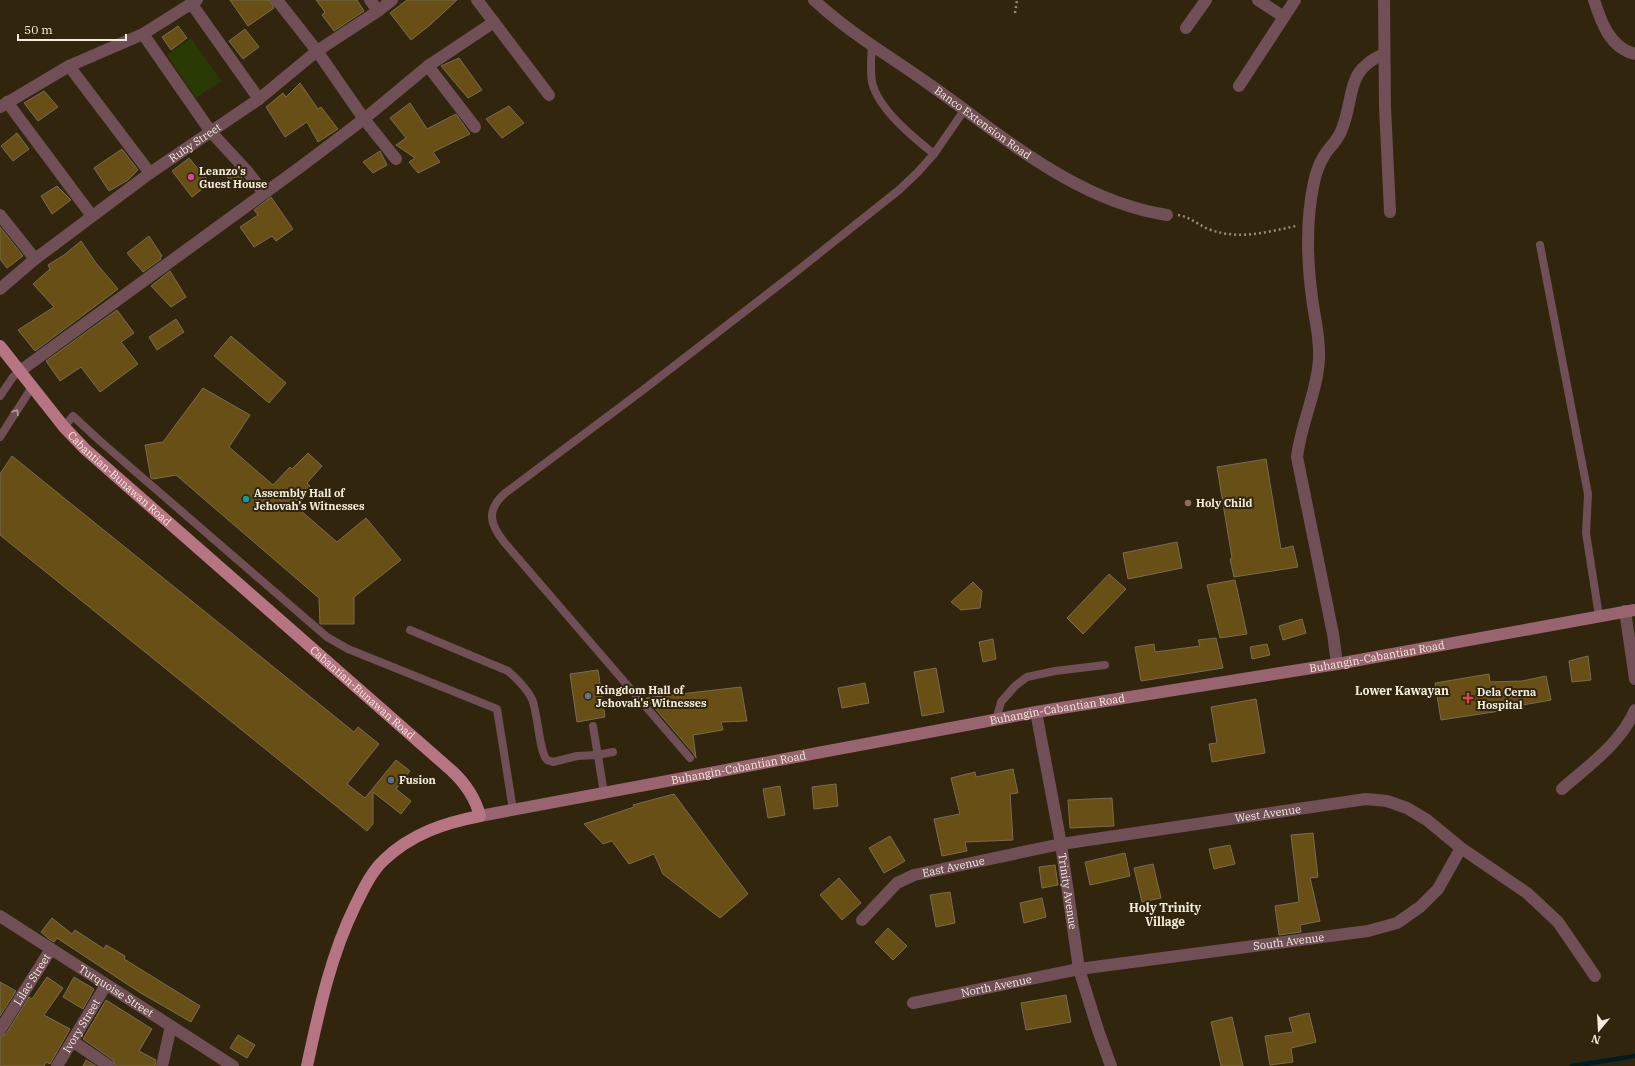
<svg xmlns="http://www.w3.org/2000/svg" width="1635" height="1066" font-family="'IBM Plex Serif',serif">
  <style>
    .green { fill: #2a3a05 }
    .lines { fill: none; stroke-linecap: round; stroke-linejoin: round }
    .stream { stroke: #001d25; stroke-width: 4.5 }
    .building { fill: #674f15; stroke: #796c51 }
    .path { stroke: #958c77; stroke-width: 2.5; stroke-dasharray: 2 3; stroke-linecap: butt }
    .service { stroke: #704f56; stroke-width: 8 }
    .minor { stroke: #704f56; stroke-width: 12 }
    .secondary { stroke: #98646f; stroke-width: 12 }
    .primary { stroke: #b77483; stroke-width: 12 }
    .oneway { stroke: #b29e9a }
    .hotel-dot { fill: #d1479c; stroke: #31260d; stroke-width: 1.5 }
    .culture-dot { fill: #0f9aa8; stroke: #31260d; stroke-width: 1.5 }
    .education-dot { fill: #8d6e63; stroke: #31260d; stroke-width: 1.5 }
    .worship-dot { fill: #6b7280; stroke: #31260d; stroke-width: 1.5 }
    .health-dot { fill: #e0444e; stroke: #31260d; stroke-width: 1.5 }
    .service-dot { fill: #5c6f8a; stroke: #31260d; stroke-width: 1.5 }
    .labels { text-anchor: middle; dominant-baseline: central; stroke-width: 4; stroke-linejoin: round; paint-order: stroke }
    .street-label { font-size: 11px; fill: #f4eddd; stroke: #31260d }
    .poi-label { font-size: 11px; font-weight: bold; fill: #f4eddd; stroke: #31260d; text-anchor: start }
    .neighbourhood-label { font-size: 12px; font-weight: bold; fill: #f4eddd; stroke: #31260d }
  </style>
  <rect width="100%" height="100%" fill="#31260d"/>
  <!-- green -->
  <path class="green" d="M 191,38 L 221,81 L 196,98 L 167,55 Z"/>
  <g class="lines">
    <!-- stream -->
    <path class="stream" d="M 1572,1066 L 1635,1056"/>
  </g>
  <!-- building -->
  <g class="building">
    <path d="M 230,0 L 270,0 L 274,8 L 248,26 Z"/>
    <path d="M 316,0 L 357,0 L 364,11 L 334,31 L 322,15 L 325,12 Z"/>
    <path d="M 407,0 L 457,0 L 430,25 L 411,40 L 390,13 Z"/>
    <path d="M 178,26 L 187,38 L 171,50 L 162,37 Z"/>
    <path d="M 245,29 L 259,47 L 243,59 L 229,41 Z"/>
    <path d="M 459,58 L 482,90 L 468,98 L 441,66 Z"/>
    <path d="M 300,83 L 318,109 L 321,107 L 338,129 L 318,142 L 307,122 L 285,137 L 266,107 L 283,93 L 286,97 Z"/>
    <path d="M 44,91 L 58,107 L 38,121 L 24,103 Z"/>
    <path d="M 410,103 L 427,129 L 456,114 L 470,134 L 433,152 L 440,162 L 418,173 L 409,162 L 415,158 L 396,145 L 406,138 L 390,118 Z"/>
    <path d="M 509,106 L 524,123 L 502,138 L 486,119 Z"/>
    <path d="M 17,133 L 29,149 L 13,161 L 1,146 Z"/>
    <path d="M 122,149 L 138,170 L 128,180 L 109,191 L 94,168 Z"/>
    <path d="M 380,151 L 387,165 L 373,173 L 363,162 Z"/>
    <path d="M 189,158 L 210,183 L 192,197 L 172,171 Z"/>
    <path d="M 237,172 L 246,183 L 238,189 L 226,176 Z"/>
    <path d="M 57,186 L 71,200 L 52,214 L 41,196 Z"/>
    <path d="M 271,197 L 293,229 L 276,241 L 272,236 L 254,247 L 240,227 L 258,215 L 254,210 Z"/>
    <path d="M 0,227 L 23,256 L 7,268 L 0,259 Z"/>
    <path d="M 149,236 L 162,256 L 160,257 L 161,259 L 143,272 L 127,253 Z"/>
    <path d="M 81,241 L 96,263 L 118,289 L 35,351 L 18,330 L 54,307 L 33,284 L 50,269 L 48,265 L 64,255 Z"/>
    <path d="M 170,271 L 186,297 L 171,307 L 151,286 Z"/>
    <path d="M 117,310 L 134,333 L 121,342 L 138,364 L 100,392 L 81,367 L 60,381 L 46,361 Z"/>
    <path d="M 176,319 L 184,332 L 157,350 L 149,337 Z"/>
    <path d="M 231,336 L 286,383 L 269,403 L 214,356 Z"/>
    <path d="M 203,388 L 250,415 L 229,447 L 273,485 L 290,467 L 292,469 L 308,453 L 322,466 L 307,483 L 310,486 L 293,504 L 337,542 L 366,518 L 401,560 L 354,597 L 354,624 L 320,624 L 319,598 L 176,475 L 153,479 L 151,478 L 145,445 L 163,442 Z"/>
    <path d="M 12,456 L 354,732 L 358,727 L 379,744 L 347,784 L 365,798 L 396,760 L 410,771 L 396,789 L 411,801 L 401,814 L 373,792 L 373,824 L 367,831 L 0,535 L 0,474 Z"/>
    <path d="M 1266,459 L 1281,549 L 1293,546 L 1298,567 L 1234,577 L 1230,559 L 1232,558 L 1217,467 Z"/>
    <path d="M 1177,542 L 1182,568 L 1128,579 L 1123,553 Z"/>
    <path d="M 1109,574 L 1126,589 L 1083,634 L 1067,618 Z"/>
    <path d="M 1235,580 L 1247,634 L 1220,638 L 1207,585 Z"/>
    <path d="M 973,582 L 982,591 L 980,608 L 961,610 L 951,602 Z"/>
    <path d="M 1302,619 L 1306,633 L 1283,640 L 1279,626 Z"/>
    <path d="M 1216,638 L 1223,668 L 1141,681 L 1135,647 L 1154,644 L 1155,652 L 1200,646 L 1198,640 Z"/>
    <path d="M 993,639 L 996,659 L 983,662 L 979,642 Z"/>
    <path d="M 1267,644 L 1270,655 L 1252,659 L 1250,647 Z"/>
    <path d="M 1588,656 L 1591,680 L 1572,682 L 1569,661 Z"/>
    <path d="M 936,668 L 944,712 L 922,716 L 914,672 Z"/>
    <path d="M 598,670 L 605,717 L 577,722 L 570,674 Z"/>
    <path d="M 1489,674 L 1490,682 L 1522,681 L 1546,676 L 1551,700 L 1500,709 L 1500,711 L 1441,720 L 1435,683 Z"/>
    <path d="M 865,683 L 869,703 L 842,708 L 838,688 Z"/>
    <path d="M 741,687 L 747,721 L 721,722 L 723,730 L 693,735 L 696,758 L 694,754 L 646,698 Z"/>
    <path d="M 1256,699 L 1265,753 L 1212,762 L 1209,744 L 1217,743 L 1211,707 Z"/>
    <path d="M 1013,769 L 1018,793 L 1010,794 L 1013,840 L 965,842 L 967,851 L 942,856 L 934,819 L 960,814 L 951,778 L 975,772 L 976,777 Z"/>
    <path d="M 836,784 L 838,806 L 814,809 L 812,787 Z"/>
    <path d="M 780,786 L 785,815 L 768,818 L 763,789 Z"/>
    <path d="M 674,794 L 748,894 L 720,918 L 663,874 L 654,854 L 629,864 L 612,841 L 603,844 L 584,824 L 634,807 L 633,805 Z"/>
    <path d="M 1112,798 L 1114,826 L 1070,828 L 1068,800 Z"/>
    <path d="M 1313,833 L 1318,877 L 1310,878 L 1320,921 L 1300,925 L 1301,932 L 1279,935 L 1275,906 L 1299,902 L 1291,835 Z"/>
    <path d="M 890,836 L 905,861 L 884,873 L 869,848 Z"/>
    <path d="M 1230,845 L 1235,864 L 1214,869 L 1209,849 Z"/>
    <path d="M 1125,853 L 1130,876 L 1090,885 L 1085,862 Z"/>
    <path d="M 1153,864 L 1161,898 L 1142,902 L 1134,868 Z"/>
    <path d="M 1055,865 L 1058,885 L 1042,888 L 1039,867 Z"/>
    <path d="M 839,878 L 861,903 L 842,920 L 820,895 Z"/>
    <path d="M 950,892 L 955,923 L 936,927 L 930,895 Z"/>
    <path d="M 1042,898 L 1046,917 L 1024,923 L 1020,903 Z"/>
    <path d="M 52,918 L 72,934 L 75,930 L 104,949 L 106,945 L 125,956 L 124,959 L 200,1006 L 191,1022 L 139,992 L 57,938 L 54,942 L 49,939 L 41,932 Z"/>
    <path d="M 888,928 L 907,946 L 893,960 L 875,942 Z"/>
    <path d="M 47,977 L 63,988 L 44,1015 L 70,1029 L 50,1064 L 46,1062 L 44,1066 L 0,1066 L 0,1037 L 6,1034 L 29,997 L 32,999 Z"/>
    <path d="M 74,977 L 94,989 L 83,1009 L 63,997 Z"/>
    <path d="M 0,982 L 16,991 L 0,1016 Z"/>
    <path d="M 1066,995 L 1071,1022 L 1026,1030 L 1021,1003 Z"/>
    <path d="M 106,1000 L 152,1029 L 139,1051 L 156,1060 L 155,1066 L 116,1066 L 113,1060 L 83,1039 Z"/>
    <path d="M 1309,1013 L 1316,1042 L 1291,1048 L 1293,1062 L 1270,1065 L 1265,1036 L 1293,1032 L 1289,1018 Z"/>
    <path d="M 1232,1017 L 1243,1066 L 1221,1066 L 1211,1022 Z"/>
    <path d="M 238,1035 L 255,1045 L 247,1058 L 230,1048 Z"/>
    <path d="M 86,1060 L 96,1066 L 83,1066 Z"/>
  </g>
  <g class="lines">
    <!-- path -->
    <g class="path">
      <path d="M 1015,13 L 1017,0"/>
      <path d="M 1178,215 C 1191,217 1199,226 1211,230 C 1240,240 1267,232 1296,226"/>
    </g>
    <!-- service -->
    <g class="service">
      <path d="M 872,45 C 871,58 870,69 872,82 C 878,109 913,137 934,154"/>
      <path d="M 1540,245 L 1588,494 L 1586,533 L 1599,616"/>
      <path d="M 0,396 L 13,377 L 20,371"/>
      <path d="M 64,427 L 73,416 L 100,441 L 327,637 L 348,649 L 497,709 L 513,810"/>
      <path d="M 0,437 L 32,387"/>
      <path d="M 410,630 L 508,671 C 516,678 527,689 532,699 C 538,713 539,752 547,760 L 553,762 L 577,756 L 597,755 L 613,752"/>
      <path d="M 996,720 L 1001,702 L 1015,686 L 1027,677 L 1055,671 L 1105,665"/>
      <path d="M 593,726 L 604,793"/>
      <path d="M 690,758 L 504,542 C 490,524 486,511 504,494 L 643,390 L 792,275 L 899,190 L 917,173 L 934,154 L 965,109"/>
    </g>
    <!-- minor -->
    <g class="minor">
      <path d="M 277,0 L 317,51 L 364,119 L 396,159"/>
      <path d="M 370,0 L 378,11"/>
      <path d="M 477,0 L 549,95"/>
      <path id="s1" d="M 814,0 C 848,32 888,55 926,82 C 1001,134 1074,201 1167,215"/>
      <path d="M 1258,0 L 1284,17"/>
      <path d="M 1384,0 L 1385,107 L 1390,212"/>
      <path d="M 1594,0 C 1601,22 1610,48 1635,54"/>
      <path d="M 191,3 L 259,99"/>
      <path d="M 1186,28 L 1206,0"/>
      <path d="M 143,34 L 211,132 L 247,171 L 264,193"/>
      <path d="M 69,66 L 150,173"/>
      <path d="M 428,66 L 475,127"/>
      <path d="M 1239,86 L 1295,0"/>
      <path d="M 7,102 L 92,216"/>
      <path d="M 0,107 L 69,66 L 143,34 L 197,0"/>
      <path d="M 0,215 L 35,259"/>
      <path id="s2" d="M 0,289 L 35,259 L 150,173 L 259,99 L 317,51 L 378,11 L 392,0"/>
      <path d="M 20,371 L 299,168 L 364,119 L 428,66 L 494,22"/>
      <path d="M 1625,611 L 1635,679"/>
      <path d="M 1337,664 L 1333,634 L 1297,457 C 1301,423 1317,393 1319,359 C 1320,341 1316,323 1313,305 C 1307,264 1305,223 1314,182 C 1316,173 1319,164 1324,156 C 1330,146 1338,141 1342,129 C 1355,96 1345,70 1384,54"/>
      <path id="s3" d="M 1036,712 L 1061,844 L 1079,969 L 1098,1030 L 1111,1066"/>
      <path d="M 1562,789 C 1588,766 1621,743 1635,710"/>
      <path id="s4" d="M 0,916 L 233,1066"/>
      <path id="s5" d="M 862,920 L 897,883 L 914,875 L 1061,844 L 1366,799 L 1387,801 L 1407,808 L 1427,820 L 1461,848 L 1527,893 L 1558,922 L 1595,976"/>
      <path id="s6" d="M 913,1003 L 1079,969 L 1368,931 L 1397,923 L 1420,907 L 1438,889 L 1461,848"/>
      <path id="s7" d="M 0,1030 L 51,949"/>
      <path d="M 72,1041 L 109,1066"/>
      <path id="s8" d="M 57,1066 L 106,985"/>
      <path d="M 162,1066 L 171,1026"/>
    </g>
    <!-- secondary -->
    <path class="secondary" id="s9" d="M 480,816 L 1036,712 L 1337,664 L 1635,610"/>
    <!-- primary -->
    <path class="primary" id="s10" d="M 0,346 L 64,427 L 85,449 L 452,771 C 466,784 475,797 480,816 C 444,823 411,834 384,860 C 371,872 363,890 355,906 C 330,957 319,1011 307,1066"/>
  </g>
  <!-- one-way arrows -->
  <defs><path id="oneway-chevron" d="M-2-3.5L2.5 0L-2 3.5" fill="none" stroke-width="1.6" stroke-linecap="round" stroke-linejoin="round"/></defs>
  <use class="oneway" href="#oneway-chevron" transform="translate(16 412) rotate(-58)"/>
  <!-- markers -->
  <circle class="hotel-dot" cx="191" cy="177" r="4"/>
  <circle class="culture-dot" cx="246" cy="499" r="4"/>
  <circle class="education-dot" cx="1188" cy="503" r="4"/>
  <circle class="worship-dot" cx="588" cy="696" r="4"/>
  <path class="health-dot" d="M1466 692h4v4h4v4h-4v4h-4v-4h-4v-4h4z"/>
  <circle class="service-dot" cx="391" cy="780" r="4"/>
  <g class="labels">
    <!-- street labels -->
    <g class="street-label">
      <text stroke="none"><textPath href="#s1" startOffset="209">Banco Extension Road</textPath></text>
      <text stroke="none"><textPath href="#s2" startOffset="244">Ruby Street</textPath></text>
      <text stroke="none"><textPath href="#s10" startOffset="179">Cabantian-Bunawan Road</textPath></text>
      <text stroke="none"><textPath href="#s9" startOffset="911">Buhangin-Cabantian Road</textPath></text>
      <text stroke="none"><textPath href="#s10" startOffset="503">Cabantian-Bunawan Road</textPath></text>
      <text stroke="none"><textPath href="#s9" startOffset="587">Buhangin-Cabantian Road</textPath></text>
      <text stroke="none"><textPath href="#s9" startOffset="263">Buhangin-Cabantian Road</textPath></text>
      <text stroke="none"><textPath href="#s5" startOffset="429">West Avenue</textPath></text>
      <text stroke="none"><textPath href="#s5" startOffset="110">East Avenue</textPath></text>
      <text stroke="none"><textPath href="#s3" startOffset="182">Trinity Avenue</textPath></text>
      <text stroke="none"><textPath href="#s6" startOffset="381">South Avenue</textPath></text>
      <text stroke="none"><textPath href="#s7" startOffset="60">Lilac Street</textPath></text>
      <text stroke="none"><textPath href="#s6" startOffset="85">North Avenue</textPath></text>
      <text stroke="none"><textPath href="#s4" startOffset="138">Turquoise Street</textPath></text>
      <text stroke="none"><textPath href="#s8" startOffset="47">Ivory Street</textPath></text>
    </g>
    <!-- poi labels -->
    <g class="poi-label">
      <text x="199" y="171">Leanzo's<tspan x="199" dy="13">Guest House</tspan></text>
      <text x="254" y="493">Assembly Hall of<tspan x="254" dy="13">Jehovah's Witnesses</tspan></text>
      <text x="1196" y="503">Holy Child</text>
      <text x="596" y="690">Kingdom Hall of<tspan x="596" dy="13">Jehovah's Witnesses</tspan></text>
      <text x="1477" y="692">Dela Cerna<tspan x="1477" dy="13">Hospital</tspan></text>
      <text x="399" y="780">Fusion</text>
    </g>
    <!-- neighbourhood labels -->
    <g class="neighbourhood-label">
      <text x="1402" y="690">Lower Kawayan</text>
      <text x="1165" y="907">Holy Trinity<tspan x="1165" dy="14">Village</tspan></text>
    </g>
  </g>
  <!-- north arrow -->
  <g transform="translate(1599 1030) rotate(198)" stroke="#31260d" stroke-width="3" paint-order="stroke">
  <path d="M0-3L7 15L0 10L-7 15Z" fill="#f4eddd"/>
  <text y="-6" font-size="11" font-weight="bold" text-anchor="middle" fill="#f4eddd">N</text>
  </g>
  <!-- scale -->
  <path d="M18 34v6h108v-6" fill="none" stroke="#f4eddd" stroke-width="2"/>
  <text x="24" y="34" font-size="12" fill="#f4eddd" stroke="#31260d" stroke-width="3" paint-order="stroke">50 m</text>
</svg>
